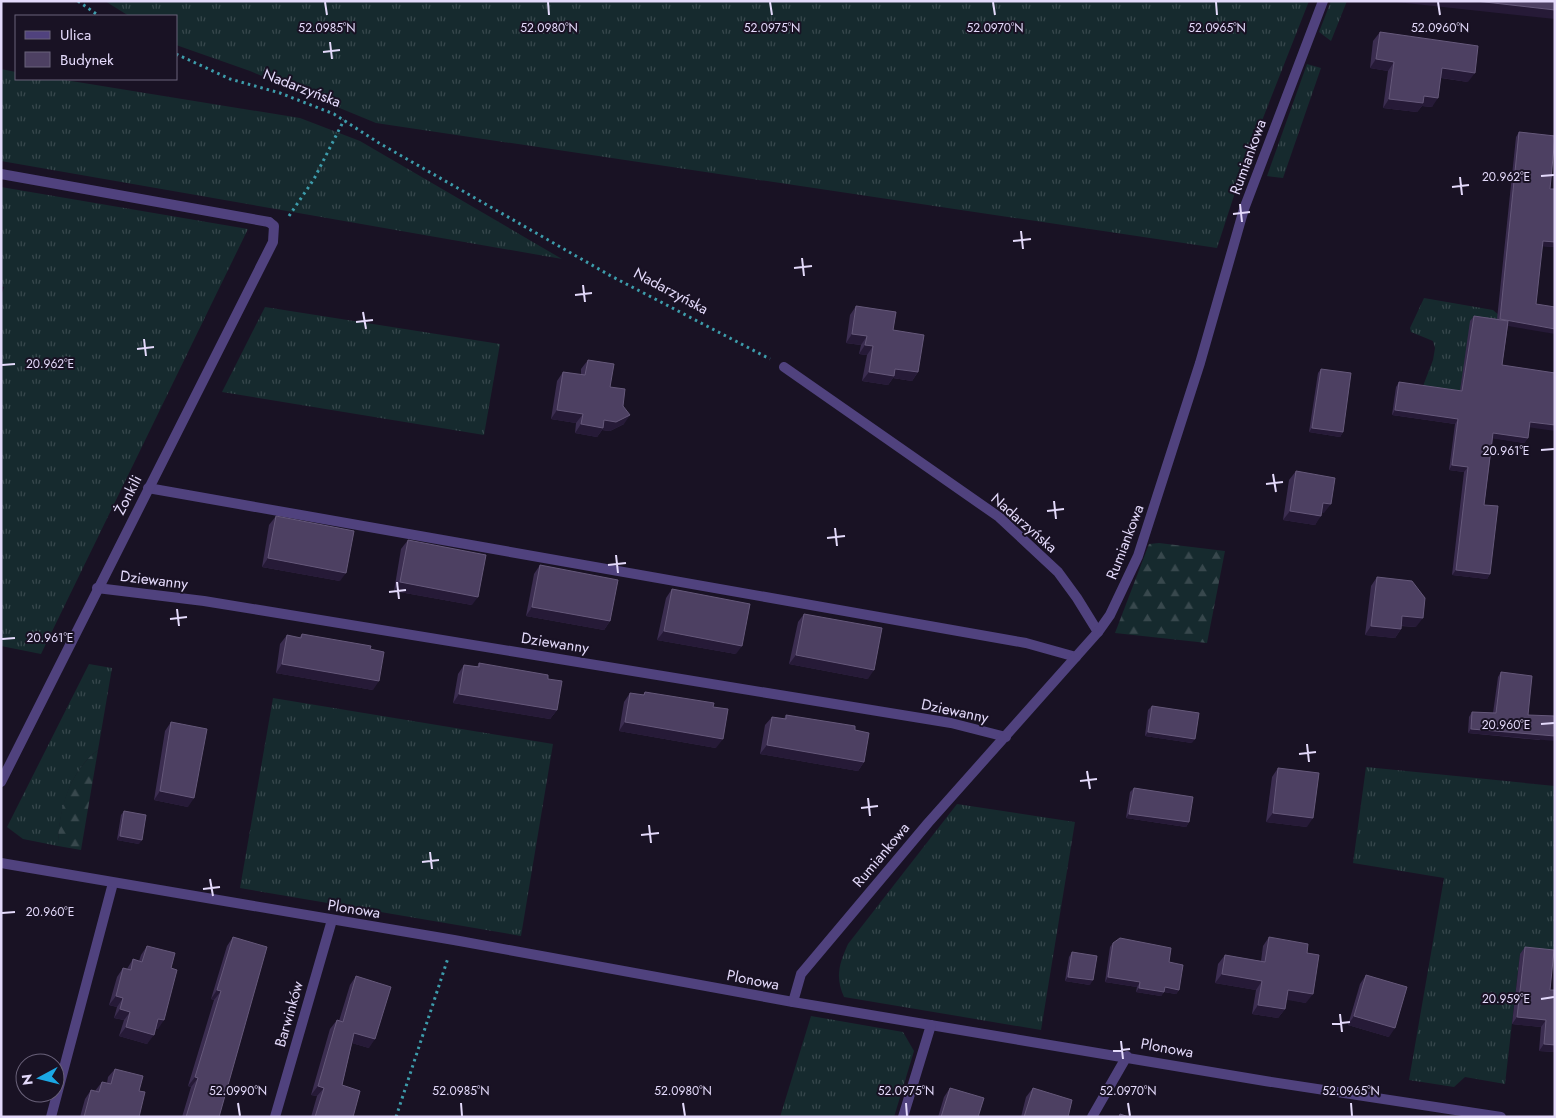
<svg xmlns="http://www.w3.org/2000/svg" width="1556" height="1118" font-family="Jost,sans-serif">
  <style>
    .grass { fill: url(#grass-tufts) }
    .forest { fill: url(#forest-firs) }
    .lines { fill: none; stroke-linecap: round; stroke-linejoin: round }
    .path { stroke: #3d9cab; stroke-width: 3; stroke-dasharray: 2.5 4; stroke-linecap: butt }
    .lane { stroke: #50427e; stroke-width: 10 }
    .street { stroke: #50427e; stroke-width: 10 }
    .wall { fill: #3b2d50 }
    .shaded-wall { fill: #261a37 }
    .building { fill: #4d4062; stroke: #65587a }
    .ticks { fill: none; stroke: #e4dafb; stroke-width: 2 }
    .labels { text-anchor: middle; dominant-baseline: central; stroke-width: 4; stroke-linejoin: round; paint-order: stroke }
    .street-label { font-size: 15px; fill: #e4dafb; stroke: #191224 }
    .ticks-label { font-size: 12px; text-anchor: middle; fill: #e4dafb; stroke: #191224; stroke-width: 4; stroke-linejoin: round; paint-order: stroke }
  </style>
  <defs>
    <pattern id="grass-tufts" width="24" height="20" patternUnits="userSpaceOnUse" patternTransform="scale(1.25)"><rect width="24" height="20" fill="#162a2e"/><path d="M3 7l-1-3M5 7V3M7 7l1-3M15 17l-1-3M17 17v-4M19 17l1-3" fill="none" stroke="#38484d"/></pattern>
    <pattern id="forest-firs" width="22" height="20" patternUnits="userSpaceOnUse" patternTransform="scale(1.25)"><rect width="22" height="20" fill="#162a2e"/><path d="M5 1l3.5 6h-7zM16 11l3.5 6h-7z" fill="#38484d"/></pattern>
  </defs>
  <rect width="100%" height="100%" fill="#191224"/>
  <!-- grass -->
  <g class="grass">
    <path d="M 105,1 L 1309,1 L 1241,174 L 1217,248 L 376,123 L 250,71 L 176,45 L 176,16 L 129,16 Z"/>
    <path d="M 1331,1 L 1347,1 L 1331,41 L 1319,32 Z"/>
    <path d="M 1307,64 L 1321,68 L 1283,178 L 1267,176 Z"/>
    <path d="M 1,69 L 16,72 L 16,79 L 59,79 L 300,118 L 360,141 L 562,259 L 1,161 Z"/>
    <path d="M 1,187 L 248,229 L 41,654 L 1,646 L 1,296 L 4,287 L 1,286 Z"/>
    <path d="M 1424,298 L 1493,310 L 1506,321 L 1460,391 L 1423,386 L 1433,360 L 1435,348 L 1433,341 L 1411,332 L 1410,328 Z"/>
    <path d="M 265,307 L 500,344 L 484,435 L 222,392 Z"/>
    <path d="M 89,664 L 112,668 L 98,750 C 69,772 59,810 58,846 L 23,839 L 7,827 Z"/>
    <path d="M 273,698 L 553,744 L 521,936 L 240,888 Z"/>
    <path d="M 1366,767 L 1555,786 L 1555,958 L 1520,954 L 1505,1084 L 1465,1077 L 1454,1087 L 1409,1080 L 1444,878 L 1353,863 Z"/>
    <path d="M 957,804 L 1075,822 L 1041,1030 L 844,997 C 835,977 839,964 848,944 Z"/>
    <path d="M 811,1016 L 903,1032 L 914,1051 L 894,1117 L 780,1117 Z"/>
  </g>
  <!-- forest -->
  <g class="forest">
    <path d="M 1159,543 L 1225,551 L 1207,643 L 1115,633 L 1149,544 Z"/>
    <path d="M 98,750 L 81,850 L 58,846 C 58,810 69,772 98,750 Z"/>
  </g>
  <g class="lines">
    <!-- path -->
    <g class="path">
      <path d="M 78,1 L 99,16"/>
      <path d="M 176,54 L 230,79 L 280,93 L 334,114 L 379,143 L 611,276 L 770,359"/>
      <path d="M 289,216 L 314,179 L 344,120"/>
      <path d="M 396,1117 L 448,958"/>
    </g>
    <!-- lane -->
    <g class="lane">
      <path d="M 1,174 L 269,222"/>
      <path d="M 148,488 L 1026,643 L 1076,657"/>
      <path d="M 51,1117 L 113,883"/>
    </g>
    <!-- street -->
    <g class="street">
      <path d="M 784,367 L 999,517 L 1058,572 L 1077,598 L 1098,632"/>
      <path d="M 97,588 L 204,601 L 951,723 L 1006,737"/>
      <path d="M 1,782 L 273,242 L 274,226 L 269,222"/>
      <path d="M 1,863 L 454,940 L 793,1002 L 1265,1081 L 1501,1117"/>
      <path d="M 793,1002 L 801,974 L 928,823 L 1098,632 L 1110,615 L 1138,556 L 1200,363 L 1244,209 L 1323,1"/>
      <path d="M 275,1117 L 332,920"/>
      <path d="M 903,1117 L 931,1025"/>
      <path d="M 1092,1117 L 1127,1056"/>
    </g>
  </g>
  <!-- wall -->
  <g class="wall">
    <path d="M 1380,32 L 1468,82 L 1441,78 L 1432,107 L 1422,106 L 1417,112 L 1383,108 L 1388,71 L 1370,68 L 1373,41 Z"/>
    <path d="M 1519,132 L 1550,189 L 1555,189 L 1555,247 L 1542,246 L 1508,326 L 1502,365 L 1529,427 L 1528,438 L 1524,443 L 1493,438 L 1484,505 L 1490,574 L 1487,579 L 1452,575 L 1464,472 L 1449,470 L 1455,424 L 1392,415 L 1396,387 L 1399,382 L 1460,391 L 1470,321 L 1474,316 L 1497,319 L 1516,137 Z"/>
    <path d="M 856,306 L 893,330 L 918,372 L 912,381 L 893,378 L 888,385 L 862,381 L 867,355 L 859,354 L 861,345 L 846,343 L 850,315 Z"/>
    <path d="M 588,360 L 610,387 L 623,406 L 624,424 L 610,431 L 602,430 L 597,437 L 575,433 L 576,423 L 551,419 L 557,381 L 563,372 L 581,375 L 581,369 Z"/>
    <path d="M 1321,369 L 1343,432 L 1340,437 L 1309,432 L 1318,373 Z"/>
    <path d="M 1296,471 L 1324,513 L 1322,512 L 1315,525 L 1283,520 L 1289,480 Z"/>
    <path d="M 276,516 L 340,581 L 262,567 L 269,525 Z"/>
    <path d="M 408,540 L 472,605 L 394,591 L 401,549 Z"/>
    <path d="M 540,565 L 610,621 L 604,630 L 526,616 L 534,574 Z"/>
    <path d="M 1377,577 L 1416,627 L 1401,626 L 1401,629 L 1395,638 L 1365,635 L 1371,586 Z"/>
    <path d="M 672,589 L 736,654 L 657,640 L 666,598 Z"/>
    <path d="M 804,614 L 868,679 L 789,664 L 798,622 Z"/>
    <path d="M 302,634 L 373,690 L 276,673 L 280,644 L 287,635 L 299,638 Z"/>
    <path d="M 479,663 L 548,679 L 557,710 L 550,719 L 453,703 L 458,674 L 464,665 L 477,667 Z"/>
    <path d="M 1501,672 L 1528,715 L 1540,740 L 1468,733 L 1469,717 L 1472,712 L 1493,713 L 1498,677 Z"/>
    <path d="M 645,692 L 713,707 L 716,748 L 619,731 L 624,702 L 630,693 L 643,695 Z"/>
    <path d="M 1152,706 L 1192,743 L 1145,736 L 1148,710 Z"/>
    <path d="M 786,715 L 855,730 L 864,762 L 858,771 L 760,754 L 765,725 L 772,717 L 784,719 Z"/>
    <path d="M 171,722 L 188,807 L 154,800 L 165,731 Z"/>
    <path d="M 1278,768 L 1307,827 L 1266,822 L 1272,777 Z"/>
    <path d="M 1134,788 L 1189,822 L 1186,827 L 1126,818 L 1130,792 Z"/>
    <path d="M 124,811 L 139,844 L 117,840 L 121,815 Z"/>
    <path d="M 233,937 L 219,1117 L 182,1117 L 191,1087 L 188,1086 L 214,1000 L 211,999 L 227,946 Z"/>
    <path d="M 1269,937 L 1307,953 L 1306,1003 L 1286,999 L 1285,1009 L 1278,1018 L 1252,1014 L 1256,990 L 1215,983 L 1218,964 L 1225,955 L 1261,961 L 1263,946 Z"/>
    <path d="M 1113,943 L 1169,962 L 1179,990 L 1176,994 L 1164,992 L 1161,996 L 1136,992 L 1137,987 L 1105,982 L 1110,947 Z"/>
    <path d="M 147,946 L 158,1029 L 155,1029 L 147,1044 L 119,1036 L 124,1020 L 114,1018 L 117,1007 L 109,1005 L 117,977 L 123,968 L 127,969 L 133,959 L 139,961 L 141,955 Z"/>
    <path d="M 1525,947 L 1550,990 L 1555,1052 L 1539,1051 L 1541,1027 L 1512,1024 L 1520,954 Z"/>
    <path d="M 1072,952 L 1090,985 L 1065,981 L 1069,957 Z"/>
    <path d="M 1366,975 L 1389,1037 L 1348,1025 L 1360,984 Z"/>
    <path d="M 356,976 L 369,1048 L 352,1043 L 342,1085 L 353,1117 L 311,1117 L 317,1096 L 311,1095 L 330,1029 L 337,1020 L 339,1021 L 350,985 Z"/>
    <path d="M 115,1069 L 139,1091 L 139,1117 L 80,1117 L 85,1099 L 91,1090 L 95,1091 L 102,1082 L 107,1083 L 108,1077 Z"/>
    <path d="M 950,1088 L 978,1117 L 938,1117 L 944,1097 Z"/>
    <path d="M 1033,1088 L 1068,1117 L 1021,1117 L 1026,1097 Z"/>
  </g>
  <!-- shaded-wall -->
  <g class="shaded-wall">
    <path d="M 1387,1 L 1476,1 L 1555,10 L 1555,19 Z"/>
    <path d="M 1376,59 L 1394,62 L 1388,71 L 1370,68 Z"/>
    <path d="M 1442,68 L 1475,73 L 1468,82 L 1436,77 Z"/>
    <path d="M 1424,96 L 1438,98 L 1432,107 L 1422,106 L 1417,112 L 1383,108 L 1389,99 Z"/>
    <path d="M 1543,241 L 1555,242 L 1555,247 L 1539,246 Z"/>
    <path d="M 1500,319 L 1555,329 L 1555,334 L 1496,324 Z"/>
    <path d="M 852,334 L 867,336 L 861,345 L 846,343 Z"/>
    <path d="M 865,345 L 873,346 L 867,355 L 859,354 Z"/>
    <path d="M 895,369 L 918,372 L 912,381 L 893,378 L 888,385 L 862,381 L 869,372 Z"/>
    <path d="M 557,410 L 583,414 L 576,423 L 551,419 Z"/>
    <path d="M 1395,410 L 1458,419 L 1455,424 L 1392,415 Z"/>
    <path d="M 630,415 L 624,424 L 610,431 L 602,430 L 597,437 L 575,433 L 581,424 L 604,420 Z"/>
    <path d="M 1530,422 L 1555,425 L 1555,431 L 1527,427 Z"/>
    <path d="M 1312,428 L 1343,432 L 1340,437 L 1309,432 Z"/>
    <path d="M 1493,433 L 1528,438 L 1524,443 L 1490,438 Z"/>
    <path d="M 1452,465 L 1468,467 L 1464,472 L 1449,470 Z"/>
    <path d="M 1323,503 L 1331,504 L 1324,513 L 1317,512 Z"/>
    <path d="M 1290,511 L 1321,516 L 1315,525 L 1283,520 Z"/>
    <path d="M 268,558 L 346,573 L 340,581 L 262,567 Z"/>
    <path d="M 1456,570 L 1490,574 L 1487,579 L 1452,575 Z"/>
    <path d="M 400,582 L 478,597 L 472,605 L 394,591 Z"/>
    <path d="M 532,607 L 610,621 L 604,630 L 526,616 Z"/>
    <path d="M 1402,616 L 1423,618 L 1416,627 L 1396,625 Z"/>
    <path d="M 1371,626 L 1401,629 L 1395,638 L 1365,635 Z"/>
    <path d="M 664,631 L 742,646 L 736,654 L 657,640 Z"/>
    <path d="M 796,655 L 874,670 L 868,679 L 789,664 Z"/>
    <path d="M 282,664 L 379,681 L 373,690 L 276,673 Z"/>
    <path d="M 459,694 L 557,710 L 550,719 L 453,703 Z"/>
    <path d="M 625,722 L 723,739 L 716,748 L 619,731 Z"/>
    <path d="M 1471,729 L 1555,736 L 1555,741 L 1468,733 Z"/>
    <path d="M 1148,732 L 1195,739 L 1192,743 L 1145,736 Z"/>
    <path d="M 767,745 L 864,762 L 858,771 L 760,754 Z"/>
    <path d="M 160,791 L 194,798 L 188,807 L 154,800 Z"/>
    <path d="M 1273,813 L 1313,818 L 1307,827 L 1266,822 Z"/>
    <path d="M 1129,814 L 1189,822 L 1186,827 L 1126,818 Z"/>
    <path d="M 120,836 L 142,840 L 139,844 L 117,840 Z"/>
    <path d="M 1222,974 L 1262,981 L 1256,990 L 1215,983 Z"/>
    <path d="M 1068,977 L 1093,980 L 1090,985 L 1065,981 Z"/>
    <path d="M 1108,977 L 1140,982 L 1137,987 L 1105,982 Z"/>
    <path d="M 1165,987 L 1179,990 L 1176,994 L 1164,992 L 1161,996 L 1136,992 L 1139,988 Z"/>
    <path d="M 217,990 L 221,991 L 214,1000 L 211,999 Z"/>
    <path d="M 1288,990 L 1313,994 L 1306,1003 L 1281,999 Z"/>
    <path d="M 116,996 L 123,998 L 117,1007 L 109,1005 Z"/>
    <path d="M 1258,1005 L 1285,1009 L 1278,1018 L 1252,1014 Z"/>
    <path d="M 120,1009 L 130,1012 L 124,1020 L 114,1018 Z"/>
    <path d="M 1354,1016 L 1395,1028 L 1389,1037 L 1348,1025 Z"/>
    <path d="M 1517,1017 L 1546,1020 L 1541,1027 L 1512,1024 Z"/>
    <path d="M 158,1019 L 164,1020 L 158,1029 L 152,1028 Z"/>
    <path d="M 126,1027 L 154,1035 L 147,1044 L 119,1036 Z"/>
    <path d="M 354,1033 L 375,1039 L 369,1048 L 348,1042 Z"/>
    <path d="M 1544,1044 L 1555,1045 L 1555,1052 L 1539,1051 Z"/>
    <path d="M 195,1077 L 198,1078 L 191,1087 L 188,1086 Z"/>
    <path d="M 318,1086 L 324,1088 L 317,1096 L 311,1095 Z"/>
  </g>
  <!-- building -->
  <g class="building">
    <path d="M 1476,1 L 1555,1 L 1555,10 Z"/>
    <path d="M 1380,32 L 1478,46 L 1475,73 L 1442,68 L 1438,98 L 1424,96 L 1423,103 L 1389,99 L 1394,62 L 1376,59 Z"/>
    <path d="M 1519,132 L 1555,136 L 1550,189 L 1555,189 L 1555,242 L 1543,241 L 1536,304 L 1555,307 L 1555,329 L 1500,319 Z"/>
    <path d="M 856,306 L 896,312 L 893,330 L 924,335 L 918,372 L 895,369 L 894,376 L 869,372 L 873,346 L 865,345 L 867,336 L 852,334 Z"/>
    <path d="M 1474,316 L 1508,321 L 1502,365 L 1555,373 L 1555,425 L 1530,422 L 1528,438 L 1493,433 L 1484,505 L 1498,506 L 1490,574 L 1456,570 L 1468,467 L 1452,465 L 1458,419 L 1395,410 L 1399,382 L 1462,391 Z"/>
    <path d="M 588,360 L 614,364 L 610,387 L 625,389 L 623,406 L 630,415 L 616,422 L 604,420 L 603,428 L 581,424 L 583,414 L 557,410 L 563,372 L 585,375 Z"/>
    <path d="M 1321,369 L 1351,373 L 1343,432 L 1312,428 Z"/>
    <path d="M 1296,471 L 1335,478 L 1331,504 L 1323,503 L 1321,516 L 1290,511 Z"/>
    <path d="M 276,516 L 354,531 L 346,573 L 268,558 Z"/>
    <path d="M 408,540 L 486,555 L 478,597 L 400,582 Z"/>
    <path d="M 540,565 L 618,580 L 610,621 L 532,607 Z"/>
    <path d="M 1377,577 L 1412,581 L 1425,598 L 1423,618 L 1402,616 L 1401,629 L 1371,626 Z"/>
    <path d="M 672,589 L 750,604 L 742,646 L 664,631 Z"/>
    <path d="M 804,614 L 882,628 L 874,670 L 796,655 Z"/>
    <path d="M 302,634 L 371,646 L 370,649 L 384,652 L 379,681 L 282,664 L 287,635 L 301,638 Z"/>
    <path d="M 479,663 L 548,675 L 548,679 L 562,681 L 557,710 L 459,694 L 464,665 L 479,667 Z"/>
    <path d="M 1501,672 L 1532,676 L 1528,715 L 1555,716 L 1555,736 L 1471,729 L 1472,712 L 1496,713 Z"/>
    <path d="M 645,692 L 714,703 L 713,707 L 728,709 L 723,739 L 625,722 L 630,693 L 644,695 Z"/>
    <path d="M 1152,706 L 1199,713 L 1195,739 L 1148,732 Z"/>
    <path d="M 786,715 L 855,726 L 855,730 L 869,733 L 864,762 L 767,745 L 772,717 L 786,719 Z"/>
    <path d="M 171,722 L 207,729 L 194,798 L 160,791 Z"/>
    <path d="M 1278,768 L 1319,773 L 1313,818 L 1273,813 Z"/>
    <path d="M 1134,788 L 1193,797 L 1189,822 L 1129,814 Z"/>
    <path d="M 124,811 L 146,815 L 142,840 L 120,836 Z"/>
    <path d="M 233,937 L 267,947 L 219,1117 L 186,1117 L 198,1078 L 195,1077 L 221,991 L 217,990 Z"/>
    <path d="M 1269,937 L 1308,944 L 1307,953 L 1319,955 L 1313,994 L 1288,990 L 1285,1009 L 1258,1005 L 1262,981 L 1222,974 L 1225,955 L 1265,962 Z"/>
    <path d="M 1120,938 L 1171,948 L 1169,962 L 1183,965 L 1179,990 L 1165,987 L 1164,992 L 1139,988 L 1140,982 L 1108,977 L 1113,943 Z"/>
    <path d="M 147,946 L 175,953 L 171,968 L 177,970 L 164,1020 L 158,1019 L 154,1035 L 126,1027 L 130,1012 L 120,1009 L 123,998 L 116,996 L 123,968 L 131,970 L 133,959 L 142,962 Z"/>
    <path d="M 1525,947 L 1554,950 L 1550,990 L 1555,990 L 1555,1045 L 1544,1044 L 1546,1020 L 1517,1017 Z"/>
    <path d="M 1072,952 L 1097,956 L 1093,980 L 1068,977 Z"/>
    <path d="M 1366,975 L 1407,987 L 1395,1028 L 1354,1016 Z"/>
    <path d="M 356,976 L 391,987 L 375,1039 L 354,1033 L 342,1085 L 360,1091 L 353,1117 L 315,1117 L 324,1088 L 318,1086 L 337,1020 L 343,1022 Z"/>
    <path d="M 115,1069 L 143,1076 L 139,1091 L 145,1092 L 139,1117 L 84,1117 L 91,1090 L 99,1092 L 102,1082 L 111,1084 Z"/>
    <path d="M 950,1088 L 984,1098 L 978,1117 L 941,1117 Z"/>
    <path d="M 1033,1088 L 1072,1100 L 1068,1117 L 1024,1117 Z"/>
    <path d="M 1120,1114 L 1129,1117 L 1119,1117 Z"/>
  </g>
  <!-- ticks -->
  <path class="ticks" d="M 325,2 L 327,15M 548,2 L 549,15M 770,2 L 772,15M 993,2 L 995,15M 1216,2 L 1217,15M 1438,2 L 1440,15M 330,42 L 332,59M 323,52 L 340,50M 1541,176 L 1554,175M 1460,177 L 1462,195M 1452,187 L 1469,185M 1240,204 L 1242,222M 1233,214 L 1250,212M 1021,231 L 1023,249M 1013,241 L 1031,239M 802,258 L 804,276M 794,268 L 812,266M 583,285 L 585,302M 575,295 L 592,293M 363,312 L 366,329M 356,322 L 373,320M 144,339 L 146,356M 137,349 L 154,347M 2,365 L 15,364M 1541,450 L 1554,449M 1273,474 L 1276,492M 1266,484 L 1283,482M 1054,501 L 1056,519M 1047,511 L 1064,509M 835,528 L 837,546M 827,538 L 845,536M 616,555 L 618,573M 608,565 L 626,563M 397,582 L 399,599M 389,592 L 406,590M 177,609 L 179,626M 170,619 L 187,617M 2,639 L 15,638M 1541,724 L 1554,723M 1307,744 L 1309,762M 1299,754 L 1316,752M 1087,771 L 1090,789M 1080,781 L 1097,779M 868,798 L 870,816M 861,808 L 878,806M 649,825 L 651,843M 641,835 L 659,833M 430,852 L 432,869M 422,862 L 439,860M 210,879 L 213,896M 203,889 L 220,887M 2,913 L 15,912M 1541,999 L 1554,997M 1340,1014 L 1342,1032M 1332,1024 L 1350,1022M 1121,1041 L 1123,1059M 1113,1051 L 1130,1049M 238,1103 L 240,1116M 461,1103 L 462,1116M 683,1103 L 685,1116M 906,1103 L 907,1116M 1128,1103 L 1130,1116M 1351,1103 L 1352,1116"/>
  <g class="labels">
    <!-- street labels -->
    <g class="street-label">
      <text transform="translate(302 88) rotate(21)">Nadarzyńska</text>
      <text transform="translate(1248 157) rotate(-70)">Rumiankowa</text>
      <text transform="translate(671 291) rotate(28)">Nadarzyńska</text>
      <text transform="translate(128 495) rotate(-63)">Żonkili</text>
      <text transform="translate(1024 523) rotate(41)">Nadarzyńska</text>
      <text transform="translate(1125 542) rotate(-69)">Rumiankowa</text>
      <text transform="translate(154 580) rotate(7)">Dziewanny</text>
      <text transform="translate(555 643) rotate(9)">Dziewanny</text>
      <text transform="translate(955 711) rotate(12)">Dziewanny</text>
      <text transform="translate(881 855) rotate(-50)">Rumiankowa</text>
      <text transform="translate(354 909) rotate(9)">Plonowa</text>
      <text transform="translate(753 980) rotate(11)">Plonowa</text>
      <text transform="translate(289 1014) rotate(-74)">Barwinków</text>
      <text transform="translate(1167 1048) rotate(10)">Plonowa</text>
    </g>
  </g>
  <g class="ticks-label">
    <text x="327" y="32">52.0985°N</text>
    <text x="549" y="32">52.0980°N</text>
    <text x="772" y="32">52.0975°N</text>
    <text x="995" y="32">52.0970°N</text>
    <text x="1217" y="32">52.0965°N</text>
    <text x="1440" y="32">52.0960°N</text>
    <text x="1506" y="181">20.962°E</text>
    <text x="50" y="368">20.962°E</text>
    <text x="1506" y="455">20.961°E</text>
    <text x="50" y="642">20.961°E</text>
    <text x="1506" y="729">20.960°E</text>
    <text x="50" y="916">20.960°E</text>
    <text x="1506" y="1003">20.959°E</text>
    <text x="238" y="1095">52.0990°N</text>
    <text x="461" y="1095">52.0985°N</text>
    <text x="683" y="1095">52.0980°N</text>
    <text x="906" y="1095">52.0975°N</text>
    <text x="1128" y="1095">52.0970°N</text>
    <text x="1351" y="1095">52.0965°N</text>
  </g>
  <!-- border -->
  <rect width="1556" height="1118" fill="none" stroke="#e4dafb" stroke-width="5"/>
  <!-- legend -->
  <rect x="15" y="15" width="162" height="65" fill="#191224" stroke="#6a627a"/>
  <rect x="25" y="31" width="25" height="8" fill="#50427e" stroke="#6a627a"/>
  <text x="60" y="40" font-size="15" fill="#e4dafb">Ulica</text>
  <rect x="25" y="52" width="25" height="15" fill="#4d4062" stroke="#6a627a"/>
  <text x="60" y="65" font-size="15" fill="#e4dafb">Budynek</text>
  <!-- north arrow -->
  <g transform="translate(40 1078) rotate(263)"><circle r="24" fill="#191224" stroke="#6a627a"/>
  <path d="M0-4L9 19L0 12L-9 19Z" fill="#1ba8e5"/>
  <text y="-8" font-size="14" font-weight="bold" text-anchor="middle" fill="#e4dafb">N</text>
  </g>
</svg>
